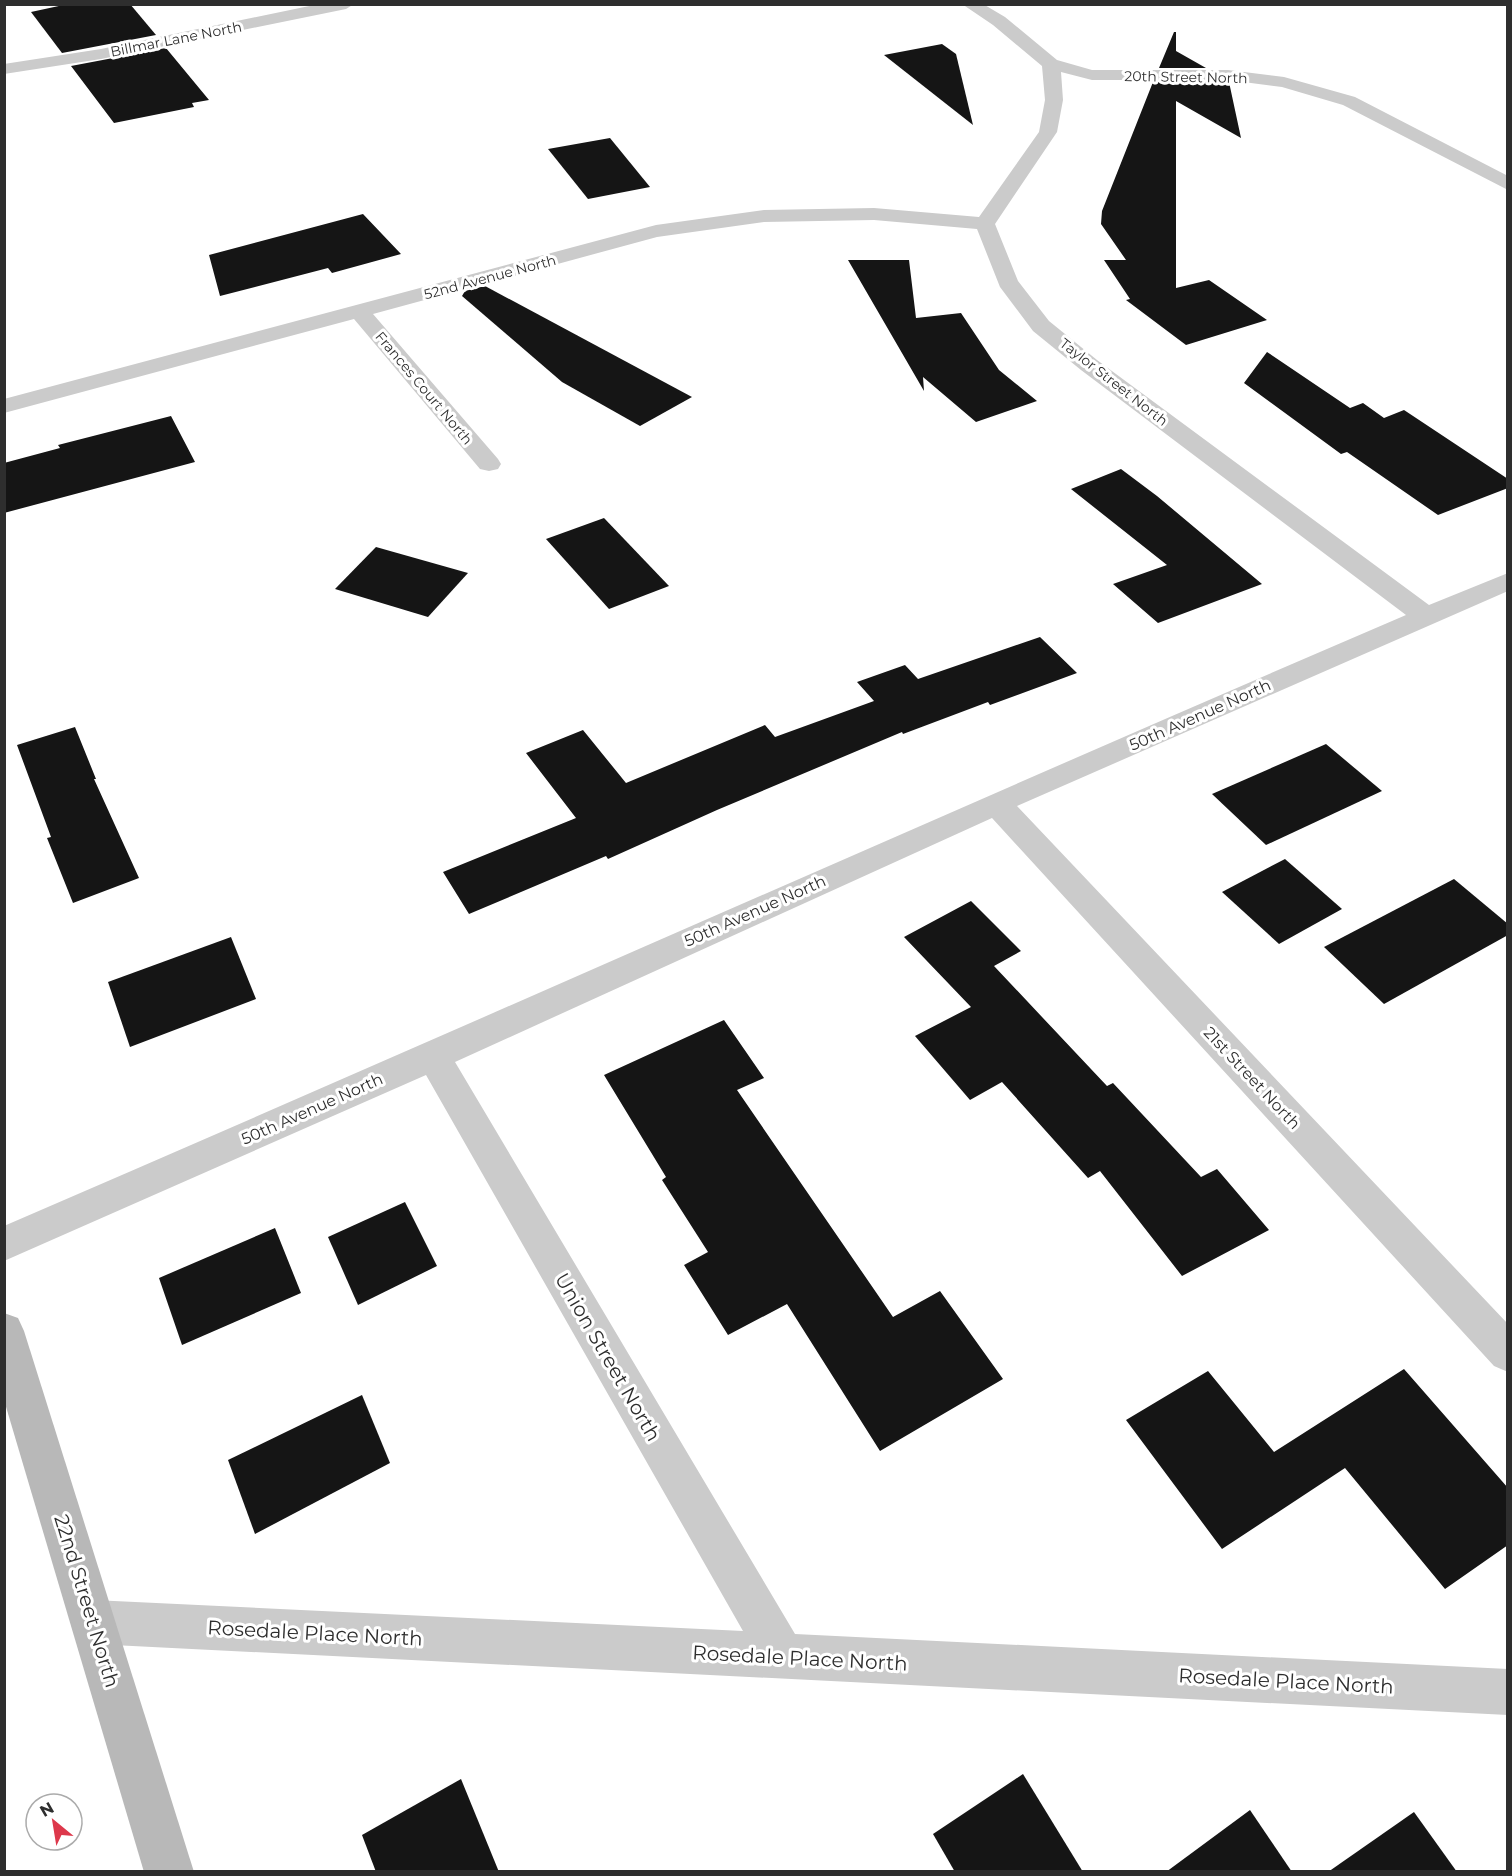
<svg xmlns="http://www.w3.org/2000/svg" width="1512" height="1876" font-family="Montserrat,sans-serif">
  <style>
    .building { fill: #151515 }
    .lines { fill: none; stroke-linecap: round; stroke-linejoin: round }
    .street { fill: #cbcbcb; fill-rule: evenodd }
    .secondary { fill: #b8b8b8; fill-rule: evenodd }
    .labels { text-anchor: middle; dominant-baseline: central; stroke-width: 6; stroke-linejoin: round; paint-order: stroke }
    .far-street-label { font-size: 14px; fill: #2e2e2e; stroke: #fff }
    .street-label { font-size: 16px; fill: #2e2e2e; stroke: #fff }
    .near-street-label { font-size: 20px; fill: #2e2e2e; stroke: #fff }
  </style>
  <rect width="100%" height="100%" fill="#fff"/>
  <!-- building -->
  <g class="building">
    <path d="M 68,4 L 130,4 L 156,35 L 62,53 L 31,12 Z"/>
    <path d="M 1174,32 L 1176,32 L 1176,51 L 1206,68 L 1159,68 Z"/>
    <path d="M 942,44 L 956,54 L 973,125 L 884,55 Z"/>
    <path d="M 166,48 L 209,100 L 192,103 L 194,107 L 114,123 L 71,66 Z"/>
    <path d="M 1153,82 L 1229,82 L 1241,138 L 1176,101 L 1176,288 L 1209,280 L 1267,320 L 1186,345 L 1126,300 L 1130,299 L 1104,260 L 1126,260 L 1101,224 L 1102,211 Z"/>
    <path d="M 610,138 L 650,187 L 588,199 L 548,149 Z"/>
    <path d="M 363,214 L 401,254 L 332,273 L 328,268 L 220,296 L 209,255 Z"/>
    <path d="M 848,260 L 909,260 L 916,318 L 961,313 L 999,370 L 1037,401 L 976,422 L 923,377 L 924,391 Z"/>
    <path d="M 485,286 L 692,397 L 640,426 L 562,382 L 462,296 L 465,291 Z"/>
    <path d="M 1267,352 L 1350,408 L 1363,403 L 1384,418 L 1404,410 L 1508,479 L 1508,488 L 1438,515 L 1347,452 L 1341,454 L 1244,383 Z"/>
    <path d="M 171,416 L 195,462 L 4,513 L 4,463 L 60,448 L 58,445 Z"/>
    <path d="M 1121,469 L 1157,496 L 1262,584 L 1158,623 L 1113,584 L 1167,565 L 1071,489 Z"/>
    <path d="M 604,518 L 669,586 L 609,609 L 546,539 Z"/>
    <path d="M 376,547 L 468,573 L 428,617 L 335,589 Z"/>
    <path d="M 1040,637 L 1077,673 L 990,705 L 988,702 L 903,734 L 902,732 L 717,810 L 608,859 L 606,856 L 469,914 L 443,872 L 576,818 L 526,753 L 583,730 L 626,783 L 765,725 L 775,737 L 874,701 L 857,682 L 905,665 L 918,679 Z"/>
    <path d="M 75,727 L 96,779 L 94,779 L 139,878 L 73,903 L 47,838 L 51,837 L 17,745 Z"/>
    <path d="M 1326,744 L 1382,791 L 1266,845 L 1212,794 Z"/>
    <path d="M 1285,859 L 1342,909 L 1279,944 L 1222,892 Z"/>
    <path d="M 1454,879 L 1508,924 L 1508,935 L 1384,1004 L 1324,947 Z"/>
    <path d="M 971,901 L 1021,951 L 994,966 L 1107,1086 L 1113,1083 L 1201,1177 L 1217,1169 L 1269,1230 L 1182,1276 L 1100,1171 L 1088,1178 L 1002,1082 L 970,1100 L 915,1036 L 971,1007 L 904,937 Z"/>
    <path d="M 231,937 L 256,999 L 130,1047 L 108,982 Z"/>
    <path d="M 724,1020 L 764,1078 L 737,1090 L 893,1317 L 940,1291 L 1003,1379 L 880,1451 L 787,1304 L 728,1335 L 684,1265 L 708,1252 L 662,1180 L 666,1177 L 604,1075 Z"/>
    <path d="M 405,1202 L 437,1266 L 358,1305 L 328,1237 Z"/>
    <path d="M 275,1228 L 301,1293 L 182,1345 L 159,1278 Z"/>
    <path d="M 1404,1369 L 1508,1488 L 1508,1545 L 1445,1589 L 1345,1468 L 1222,1549 L 1126,1420 L 1208,1371 L 1274,1452 Z"/>
    <path d="M 362,1395 L 390,1463 L 255,1534 L 228,1460 Z"/>
    <path d="M 1023,1774 L 1083,1872 L 955,1872 L 933,1834 Z"/>
    <path d="M 461,1779 L 499,1872 L 376,1872 L 362,1835 Z"/>
    <path d="M 1250,1810 L 1292,1872 L 1166,1872 Z"/>
    <path d="M 1414,1812 L 1457,1872 L 1328,1872 Z"/>
  </g>
  <g class="lines">
    <!-- street -->
    <g class="street">
      <path d="M 319,4 L 354,4 L 346,9 L 101,59 L 4,74 L 4,64 L 101,49 Z"/>
      <path d="M 962,4 L 983,4 L 1005,17 L 1057,60 L 1092,70 L 1228,70 L 1284,77 L 1355,97 L 1508,176 L 1508,190 L 1343,105 L 1282,87 L 1228,80 L 1092,80 L 1061,72 L 1063,100 L 1057,132 L 995,224 L 1018,281 L 1049,321 L 1097,360 L 1429,605 L 1508,573 L 1508,591 L 1017,806 L 1508,1324 L 1508,1372 L 1494,1366 L 992,818 L 455,1062 L 795,1634 L 1508,1669 L 1508,1715 L 93,1644 L 77,1638 L 71,1622 L 77,1606 L 93,1600 L 743,1631 L 426,1075 L 4,1261 L 4,1226 C 472,1024 938,816 1406,615 L 1081,370 L 1033,331 L 1000,287 L 977,229 L 874,220 L 764,222 L 657,237 L 373,314 L 498,459 L 501,464 L 498,469 L 489,471 L 480,469 L 354,319 L 4,413 L 4,399 L 656,225 L 764,210 L 874,208 L 979,217 L 1039,132 L 1045,100 L 1042,66 L 993,25 Z"/>
    </g>
    <!-- secondary -->
    <path class="secondary" d="M 4,1313 L 18,1318 L 24,1331 L 194,1872 L 144,1872 L 4,1400 Z"/>
  </g>
  <g class="labels">
    <!-- far-street labels -->
    <g class="far-street-label">
      <text transform="translate(176 39) rotate(-11)">Billmar Lane North</text>
      <text transform="translate(1186 77) rotate(1)">20th Street North</text>
      <text transform="translate(490 277) rotate(-15)">52nd Avenue North</text>
      <text transform="translate(1114 382) rotate(38)">Taylor Street North</text>
      <text transform="translate(424 388) rotate(50)">Frances Court North</text>
    </g>
    <!-- street labels -->
    <g class="street-label">
      <text transform="translate(1200 715) rotate(-24)">50th Avenue North</text>
      <text transform="translate(755 911) rotate(-24)">50th Avenue North</text>
      <text transform="translate(1252 1078) rotate(47)">21st Street North</text>
      <text transform="translate(312 1109) rotate(-24)">50th Avenue North</text>
    </g>
    <!-- near-street labels -->
    <g class="near-street-label">
      <text transform="translate(608 1357) rotate(60)">Union Street North</text>
      <text transform="translate(87 1601) rotate(73)">22nd Street North</text>
      <text transform="translate(315 1633) rotate(3)">Rosedale Place North</text>
      <text transform="translate(800 1658) rotate(3)">Rosedale Place North</text>
      <text transform="translate(1286 1681) rotate(3)">Rosedale Place North</text>
    </g>
  </g>
  <!-- border -->
  <rect width="1512" height="1876" fill="none" stroke="#2e2e2e" stroke-width="12"/>
  <!-- north arrow -->
  <g transform="translate(54 1822) rotate(330)"><circle r="28" fill="#ffffff" stroke="#ababab" stroke-width="1.5"/>
  <path d="M0-4.5L10 22L0 15L-10 22Z" fill="#dd384b"/>
  <text y="-9" font-size="16" font-weight="bold" text-anchor="middle" fill="#2e2e2e">N</text>
  </g>
</svg>
